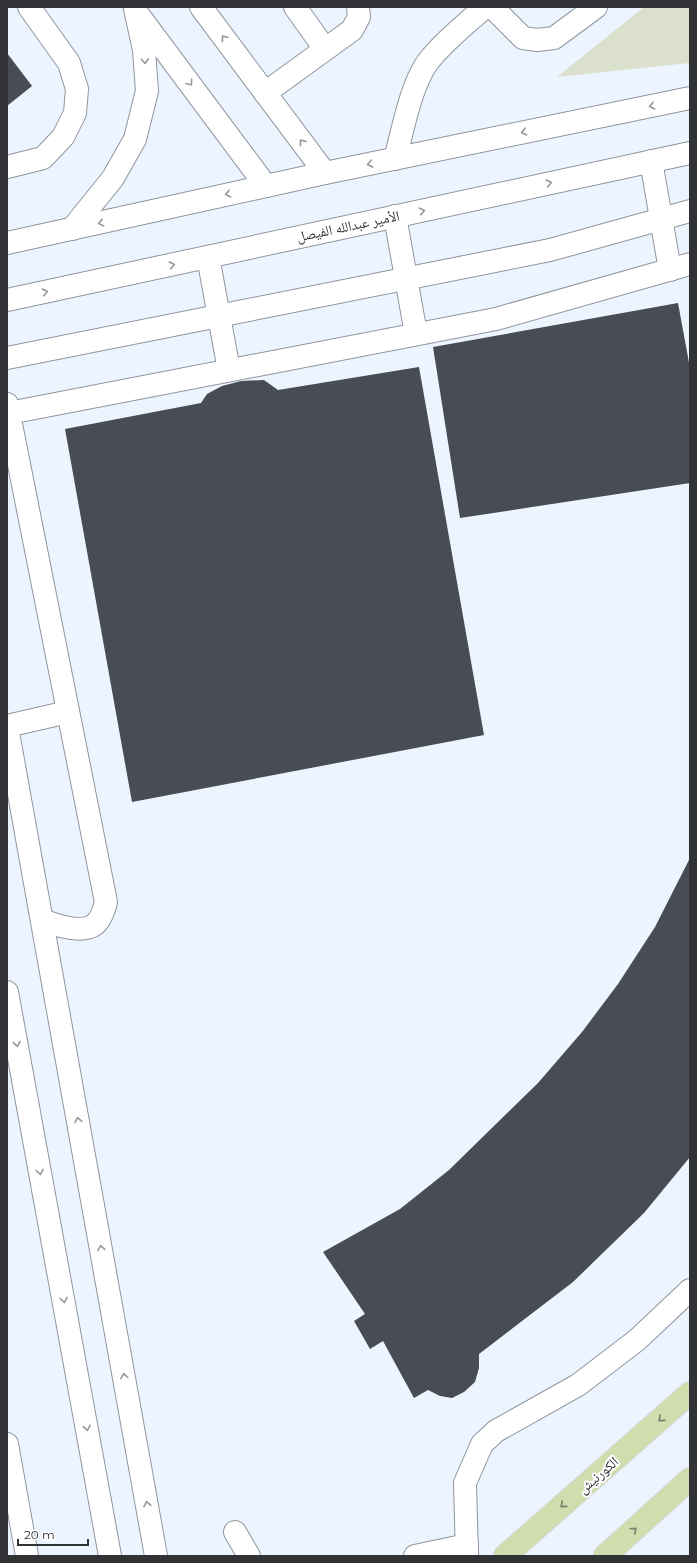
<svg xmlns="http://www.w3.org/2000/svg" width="697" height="1563" font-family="Montserrat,'Noto Naskh Arabic',sans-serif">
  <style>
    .built { fill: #ecf4ff }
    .green { fill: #dbe0cc }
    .building { fill: #484c53 }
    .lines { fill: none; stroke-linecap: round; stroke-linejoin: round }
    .minor-casing { stroke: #90959c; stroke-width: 24 }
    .major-casing { stroke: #d6d6d7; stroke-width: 24 }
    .minor { stroke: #fff; stroke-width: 22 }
    .major { stroke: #d2ddad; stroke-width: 22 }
    .oneway { stroke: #98989a }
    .oneway2 { stroke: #797f6b }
    .labels { text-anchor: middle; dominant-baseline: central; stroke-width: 4; stroke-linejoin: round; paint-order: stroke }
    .street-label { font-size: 14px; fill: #303235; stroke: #fff }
  </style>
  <rect width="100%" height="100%" fill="#f9fbfe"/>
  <!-- built -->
  <rect class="built" x="7" y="7" width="683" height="1549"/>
  <!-- green -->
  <path class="green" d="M 644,7 L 690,7 L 690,63 L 557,77 Z"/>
  <!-- building -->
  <g class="building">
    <path d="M 7,53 L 32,86 L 7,106 Z"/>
    <path d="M 678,303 L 690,368 L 690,483 L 460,518 L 433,347 Z"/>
    <path d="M 419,367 L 484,735 L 132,802 L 65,429 L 201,403 L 207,394 L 222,386 L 241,381 L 264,380 L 278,390 Z"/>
    <path d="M 690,858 L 690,1157 L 644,1213 L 573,1282 L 479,1354 L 479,1368 L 475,1382 L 464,1392 L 452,1398 L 440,1396 L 428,1390 L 414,1398 L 383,1341 L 370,1349 L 354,1321 L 365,1314 L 323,1252 L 400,1209 L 449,1170 L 538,1083 L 582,1032 L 618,984 L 655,927 Z"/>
  </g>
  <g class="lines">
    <!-- minor casing -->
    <g class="minor-casing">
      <g id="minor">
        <path d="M 201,7 L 325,173"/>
        <path d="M 295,7 L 325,49"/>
        <path d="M 492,7 L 523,38 L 537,40 L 554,38 L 596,7"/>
        <path d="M 140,17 L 266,186"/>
        <path d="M 265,93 L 352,30 L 359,17 L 358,7"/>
        <path d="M 395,159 C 403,130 410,88 427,63 C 443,42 465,25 485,7"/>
        <path d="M 651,161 L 670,270"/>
        <path d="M 7,167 L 43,158 L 63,137 L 75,113 L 77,89 L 69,63 L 29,7"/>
        <path d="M 395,216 L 416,334"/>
        <path d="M 72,229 L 113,178 L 135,139 L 147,91 L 144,50 L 135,9"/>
        <path d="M 7,243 L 325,173 L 690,98"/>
        <path d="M 208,257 L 229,370"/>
        <path d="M 7,300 L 690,153"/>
        <path d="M 7,358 L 550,250 L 690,211"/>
        <path d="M 7,404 L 106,902 C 104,910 101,920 94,925 C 81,934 55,925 42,920"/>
        <path d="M 9,413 L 496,319 L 690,264"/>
        <path d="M 7,726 L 68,712"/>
        <path d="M 7,727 L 156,1556"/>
        <path d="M 7,992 L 110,1556"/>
        <path d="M 7,1444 L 27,1556"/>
        <path d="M 235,1532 L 249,1556"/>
        <path d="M 415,1556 L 467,1545"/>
        <path d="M 467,1556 L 465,1483 L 482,1444 L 496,1431 L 578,1385 L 637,1340 L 690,1290"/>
      </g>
    </g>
    <!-- major casing -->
    <g class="major-casing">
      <g id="major">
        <path d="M 505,1556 L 690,1393"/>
        <path d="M 605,1556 L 690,1479"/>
      </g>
    </g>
    <!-- minor -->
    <use href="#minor" class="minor"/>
    <!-- major -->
    <use href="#major" class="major"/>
  </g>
  <!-- one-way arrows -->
  <defs><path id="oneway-chevron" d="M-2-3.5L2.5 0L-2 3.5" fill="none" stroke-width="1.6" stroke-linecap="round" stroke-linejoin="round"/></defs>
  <g class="oneway">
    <use href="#oneway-chevron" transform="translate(224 38) rotate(-127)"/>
    <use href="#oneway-chevron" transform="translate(145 61) rotate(87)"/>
    <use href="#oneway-chevron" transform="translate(190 83) rotate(53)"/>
    <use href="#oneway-chevron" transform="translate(652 106) rotate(168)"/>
    <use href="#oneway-chevron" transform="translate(524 132) rotate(168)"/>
    <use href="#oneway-chevron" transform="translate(302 142) rotate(-127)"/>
    <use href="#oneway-chevron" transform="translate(370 164) rotate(169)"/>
    <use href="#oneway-chevron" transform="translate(549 183) rotate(-12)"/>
    <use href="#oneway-chevron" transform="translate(228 194) rotate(167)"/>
    <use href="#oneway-chevron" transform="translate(422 211) rotate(-12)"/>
    <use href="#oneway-chevron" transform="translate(101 223) rotate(167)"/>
    <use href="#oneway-chevron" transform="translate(172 265) rotate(-12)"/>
    <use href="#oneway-chevron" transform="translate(45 292) rotate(-12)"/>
    <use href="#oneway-chevron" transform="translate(17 1044) rotate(80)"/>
    <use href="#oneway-chevron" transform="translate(78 1120) rotate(-100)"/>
    <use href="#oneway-chevron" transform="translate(40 1172) rotate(80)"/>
    <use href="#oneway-chevron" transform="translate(101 1248) rotate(-100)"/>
    <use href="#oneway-chevron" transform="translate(64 1300) rotate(80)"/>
    <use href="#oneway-chevron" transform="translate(124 1376) rotate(-100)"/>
    <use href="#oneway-chevron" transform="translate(87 1428) rotate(80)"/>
    <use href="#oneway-chevron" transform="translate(147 1504) rotate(-100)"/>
  </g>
  <g class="oneway2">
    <use href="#oneway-chevron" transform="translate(661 1419) rotate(139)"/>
    <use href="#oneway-chevron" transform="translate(563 1505) rotate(139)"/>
    <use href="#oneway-chevron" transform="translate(634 1530) rotate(-42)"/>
  </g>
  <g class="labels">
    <!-- street labels -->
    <g class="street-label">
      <text transform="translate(348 226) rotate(-12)">الأمير عبدالله الفيصل</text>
      <text transform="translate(598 1475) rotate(-41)">الكورنيش</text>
    </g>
  </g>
  <!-- border -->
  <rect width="697" height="1563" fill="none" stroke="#303235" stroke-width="16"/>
  <!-- scale -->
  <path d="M18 1539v6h70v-6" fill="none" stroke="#303235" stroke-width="2"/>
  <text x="24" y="1539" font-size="12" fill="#303235" stroke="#ffffff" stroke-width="3" paint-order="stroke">20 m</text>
</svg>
